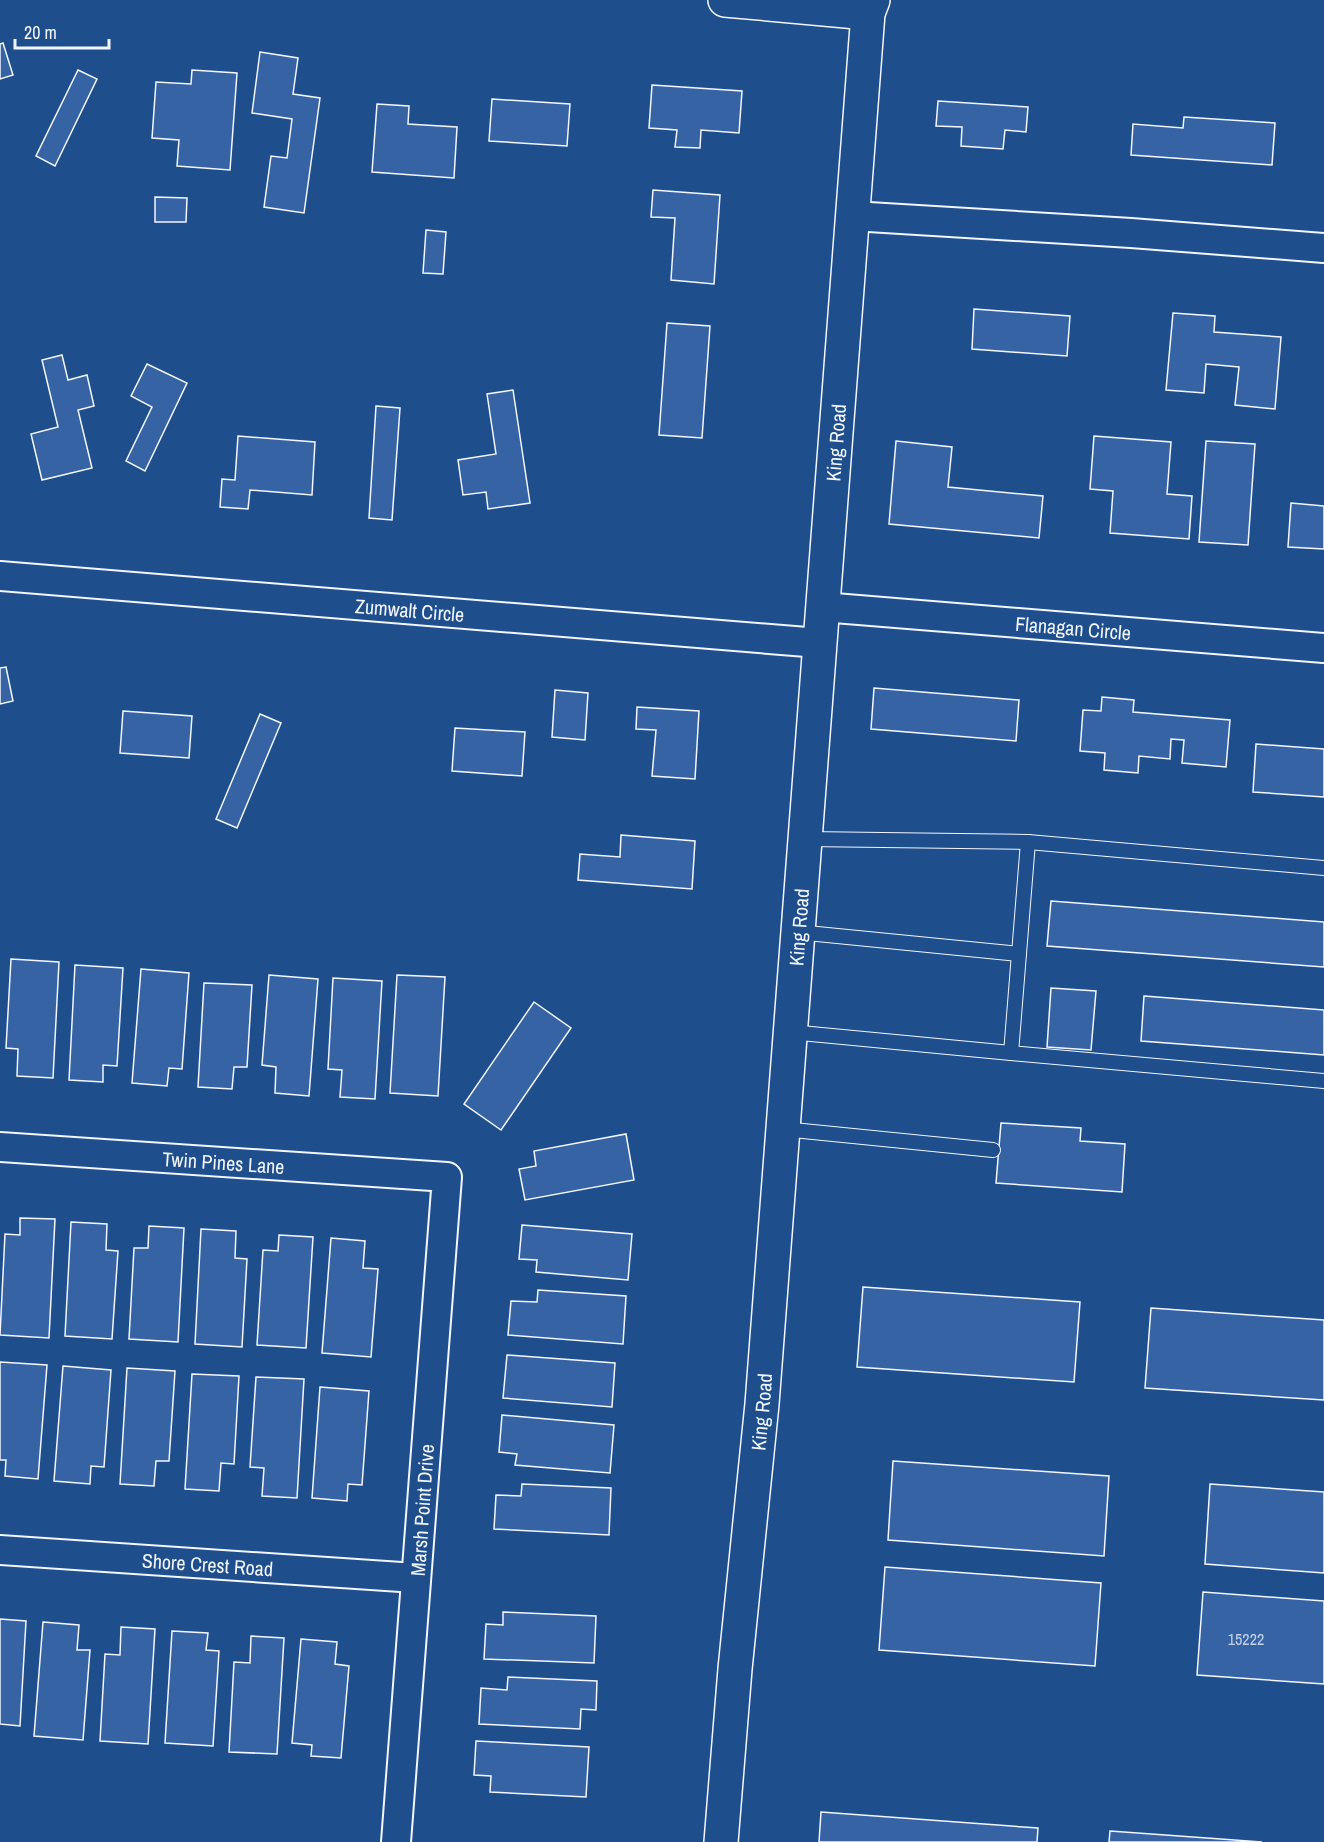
<svg xmlns="http://www.w3.org/2000/svg" width="1324" height="1842" font-family="'Archivo Narrow',sans-serif">
  <style>
    .building { fill: #3563a3; stroke: #f2f6ff; stroke-width: 1.5 }
    .lines { fill: none; stroke-linecap: round; stroke-linejoin: round }
    .lane-casing { stroke: #f2f6ff; stroke-width: 16 }
    .street-casing { stroke: #f2f6ff; stroke-width: 32 }
    .secondary-casing { stroke: #f2f6ff; stroke-width: 36 }
    .lane { stroke: #1f4e8c; stroke-width: 14 }
    .street { stroke: #1f4e8c; stroke-width: 28 }
    .secondary { stroke: #1f4e8c; stroke-width: 33 }
    .labels { text-anchor: middle; dominant-baseline: central; stroke-width: 4.5; stroke-linejoin: round; paint-order: stroke }
    .number-label { font-size: 16px; fill: #c3d1e8 }
    .street-label { font-size: 20px; fill: #f2f6ff; stroke: #1f4e8c }
  </style>
  <rect width="100%" height="100%" fill="#1f4e8c"/>
  <!-- building -->
  <g class="building">
    <path d="M 3,43 L 13,75 L 0,79 L 0,44 Z"/>
    <path d="M 260,52 L 298,58 L 293,94 L 320,98 L 304,213 L 264,207 L 271,156 L 287,158 L 292,119 L 252,113 Z"/>
    <path d="M 78,70 L 97,79 L 55,166 L 36,156 Z"/>
    <path d="M 192,70 L 237,73 L 230,170 L 177,166 L 179,140 L 152,138 L 156,82 L 191,84 Z"/>
    <path d="M 652,85 L 742,91 L 739,133 L 701,130 L 700,148 L 675,147 L 677,130 L 649,128 Z"/>
    <path d="M 492,99 L 570,104 L 567,146 L 489,141 Z"/>
    <path d="M 938,101 L 1028,107 L 1026,132 L 1005,130 L 1003,149 L 961,146 L 962,127 L 936,126 Z"/>
    <path d="M 377,104 L 409,106 L 408,124 L 457,127 L 454,178 L 372,172 Z"/>
    <path d="M 1184,117 L 1275,123 L 1272,165 L 1131,155 L 1133,124 L 1183,128 Z"/>
    <path d="M 653,190 L 720,195 L 714,284 L 671,280 L 675,218 L 651,217 Z"/>
    <path d="M 155,197 L 187,198 L 186,222 L 155,222 Z"/>
    <path d="M 426,230 L 446,232 L 443,274 L 423,273 Z"/>
    <path d="M 974,309 L 1070,316 L 1067,356 L 972,349 Z"/>
    <path d="M 1173,313 L 1215,316 L 1214,332 L 1281,337 L 1275,409 L 1235,405 L 1239,367 L 1206,364 L 1204,393 L 1166,390 Z"/>
    <path d="M 667,323 L 710,326 L 702,438 L 659,435 Z"/>
    <path d="M 62,355 L 68,380 L 87,375 L 94,406 L 78,410 L 92,468 L 42,480 L 31,434 L 58,427 L 42,360 Z"/>
    <path d="M 147,364 L 187,383 L 145,471 L 126,461 L 152,407 L 131,396 Z"/>
    <path d="M 513,390 L 530,503 L 488,509 L 486,492 L 463,495 L 458,460 L 496,454 L 487,394 Z"/>
    <path d="M 376,406 L 400,408 L 392,520 L 369,518 Z"/>
    <path d="M 238,436 L 315,442 L 312,495 L 250,490 L 248,509 L 220,507 L 222,479 L 235,480 Z"/>
    <path d="M 1094,436 L 1171,442 L 1167,494 L 1192,496 L 1189,539 L 1110,533 L 1113,491 L 1090,489 Z"/>
    <path d="M 896,441 L 952,447 L 948,487 L 1043,496 L 1039,538 L 889,524 Z"/>
    <path d="M 1206,441 L 1255,444 L 1248,545 L 1199,542 Z"/>
    <path d="M 1291,503 L 1324,506 L 1324,549 L 1288,547 Z"/>
    <path d="M 6,667 L 13,701 L 0,704 L 0,668 Z"/>
    <path d="M 874,688 L 1019,700 L 1016,741 L 871,729 Z"/>
    <path d="M 555,690 L 588,693 L 585,740 L 552,737 Z"/>
    <path d="M 1102,697 L 1134,700 L 1133,712 L 1230,720 L 1226,767 L 1182,763 L 1184,740 L 1171,739 L 1170,759 L 1139,756 L 1138,773 L 1104,770 L 1105,753 L 1080,751 L 1083,710 L 1101,711 Z"/>
    <path d="M 637,707 L 699,711 L 695,779 L 652,776 L 656,730 L 636,729 Z"/>
    <path d="M 123,711 L 192,716 L 189,758 L 120,753 Z"/>
    <path d="M 260,714 L 281,723 L 237,828 L 216,819 Z"/>
    <path d="M 455,728 L 525,732 L 522,776 L 452,771 Z"/>
    <path d="M 1256,744 L 1324,749 L 1324,797 L 1253,792 Z"/>
    <path d="M 621,835 L 695,841 L 692,889 L 578,880 L 580,854 L 620,857 Z"/>
    <path d="M 1051,901 L 1324,922 L 1324,967 L 1047,946 Z"/>
    <path d="M 11,959 L 59,962 L 53,1078 L 17,1076 L 18,1049 L 6,1048 Z"/>
    <path d="M 75,965 L 123,968 L 117,1066 L 103,1065 L 103,1082 L 69,1080 Z"/>
    <path d="M 141,969 L 189,973 L 182,1069 L 169,1068 L 167,1086 L 132,1083 Z"/>
    <path d="M 269,975 L 318,979 L 309,1096 L 275,1093 L 276,1067 L 262,1065 Z"/>
    <path d="M 397,975 L 445,977 L 438,1096 L 390,1093 Z"/>
    <path d="M 333,978 L 382,981 L 375,1099 L 340,1097 L 342,1070 L 328,1069 Z"/>
    <path d="M 204,983 L 252,985 L 247,1067 L 234,1067 L 232,1089 L 198,1087 Z"/>
    <path d="M 1051,988 L 1096,991 L 1091,1050 L 1047,1047 Z"/>
    <path d="M 1144,996 L 1324,1010 L 1324,1055 L 1141,1041 Z"/>
    <path d="M 534,1002 L 571,1028 L 501,1130 L 464,1104 Z"/>
    <path d="M 1001,1123 L 1081,1128 L 1080,1141 L 1125,1144 L 1122,1192 L 996,1183 Z"/>
    <path d="M 626,1134 L 634,1180 L 525,1200 L 519,1169 L 536,1166 L 534,1151 Z"/>
    <path d="M 20,1218 L 55,1219 L 49,1338 L 0,1335 L 5,1234 L 20,1235 Z"/>
    <path d="M 71,1222 L 107,1224 L 106,1250 L 118,1251 L 112,1339 L 65,1336 Z"/>
    <path d="M 522,1225 L 632,1234 L 628,1280 L 536,1272 L 537,1260 L 519,1259 Z"/>
    <path d="M 149,1226 L 184,1228 L 178,1342 L 129,1339 L 134,1248 L 148,1248 Z"/>
    <path d="M 201,1229 L 236,1231 L 235,1258 L 247,1259 L 242,1347 L 195,1344 Z"/>
    <path d="M 279,1235 L 313,1237 L 306,1348 L 257,1345 L 263,1250 L 278,1251 Z"/>
    <path d="M 331,1238 L 365,1241 L 363,1268 L 378,1269 L 371,1357 L 322,1353 Z"/>
    <path d="M 863,1287 L 1080,1302 L 1074,1382 L 857,1367 Z"/>
    <path d="M 538,1290 L 626,1296 L 623,1344 L 508,1335 L 511,1301 L 537,1302 Z"/>
    <path d="M 1151,1308 L 1324,1320 L 1324,1400 L 1145,1388 Z"/>
    <path d="M 507,1355 L 615,1363 L 612,1407 L 503,1398 Z"/>
    <path d="M 0,1362 L 47,1365 L 38,1479 L 5,1476 L 6,1460 L 0,1460 Z"/>
    <path d="M 63,1366 L 111,1370 L 104,1467 L 91,1466 L 90,1484 L 54,1481 Z"/>
    <path d="M 127,1368 L 175,1371 L 169,1461 L 156,1461 L 154,1486 L 120,1484 Z"/>
    <path d="M 192,1374 L 239,1376 L 234,1464 L 221,1463 L 219,1491 L 185,1489 Z"/>
    <path d="M 256,1377 L 304,1379 L 297,1498 L 262,1496 L 264,1468 L 250,1467 Z"/>
    <path d="M 320,1387 L 369,1391 L 362,1485 L 348,1484 L 347,1501 L 312,1498 Z"/>
    <path d="M 502,1415 L 614,1425 L 610,1473 L 515,1465 L 517,1454 L 499,1452 Z"/>
    <path d="M 893,1461 L 1109,1476 L 1104,1556 L 888,1540 Z"/>
    <path d="M 522,1484 L 611,1488 L 609,1535 L 494,1529 L 496,1495 L 521,1496 Z"/>
    <path d="M 1210,1484 L 1324,1492 L 1324,1573 L 1205,1564 Z"/>
    <path d="M 885,1567 L 1101,1583 L 1095,1666 L 879,1650 Z"/>
    <path d="M 1203,1592 L 1324,1601 L 1324,1684 L 1197,1675 Z"/>
    <path d="M 503,1612 L 596,1616 L 594,1663 L 484,1659 L 486,1624 L 503,1625 Z"/>
    <path d="M 0,1619 L 26,1621 L 20,1726 L 0,1724 Z"/>
    <path d="M 43,1622 L 79,1625 L 77,1650 L 90,1650 L 83,1740 L 34,1736 Z"/>
    <path d="M 121,1627 L 155,1629 L 148,1744 L 100,1741 L 105,1654 L 120,1655 Z"/>
    <path d="M 172,1631 L 208,1633 L 206,1650 L 219,1651 L 213,1746 L 165,1743 Z"/>
    <path d="M 251,1636 L 284,1638 L 277,1754 L 229,1752 L 234,1662 L 250,1663 Z"/>
    <path d="M 301,1639 L 337,1642 L 335,1664 L 349,1666 L 341,1758 L 311,1756 L 312,1745 L 292,1743 Z"/>
    <path d="M 508,1677 L 597,1681 L 596,1710 L 581,1709 L 580,1729 L 479,1724 L 481,1688 L 507,1690 Z"/>
    <path d="M 476,1741 L 589,1747 L 586,1797 L 490,1792 L 491,1776 L 474,1775 Z"/>
    <path d="M 821,1812 L 1038,1828 L 1037,1842 L 819,1842 Z"/>
    <path d="M 1110,1831 L 1262,1842 L 1109,1842 Z"/>
  </g>
  <g class="lines">
    <!-- lane casing -->
    <g class="lane-casing">
      <g id="lane">
        <path d="M 806,839 L 1028,842 L 1324,868"/>
        <path d="M 1028,842 L 1011,1053 L 1324,1081"/>
        <path d="M 797,932 L 1019,954"/>
        <path d="M 790,1032 L 1011,1053"/>
        <path d="M 783,1129 L 993,1150"/>
      </g>
    </g>
    <!-- street casing -->
    <g class="street-casing">
      <g id="street">
        <path d="M 852,216 L 1131,233 L 1324,248"/>
        <path id="s1" d="M 0,576 L 819,643"/>
        <path id="s2" d="M 822,607 L 1324,648"/>
        <path id="s3" d="M 0,1147 L 447,1177 L 396,1842"/>
        <path id="s4" d="M 0,1550 L 416,1578"/>
      </g>
    </g>
    <!-- secondary casing -->
    <g class="secondary-casing">
      <g id="secondary">
        <path d="M 725,0 L 868,13"/>
        <path id="s5" d="M 721,1842 L 735,1669 L 762,1404 L 868,13 L 873,0"/>
      </g>
    </g>
    <!-- lane -->
    <use href="#lane" class="lane"/>
    <!-- street -->
    <use href="#street" class="street"/>
    <!-- secondary -->
    <use href="#secondary" class="secondary"/>
  </g>
  <g class="labels">
    <!-- number labels -->
    <g class="number-label">
      <text x="1246" y="1639">15222</text>
    </g>
    <!-- street labels -->
    <g class="street-label">
      <text stroke="none"><textPath href="#s5" startOffset="1404">King Road</textPath></text>
      <text stroke="none"><textPath href="#s1" startOffset="411">Zumwalt Circle</textPath></text>
      <text stroke="none"><textPath href="#s2" startOffset="252">Flanagan Circle</textPath></text>
      <text stroke="none"><textPath href="#s5" startOffset="918">King Road</textPath></text>
      <text stroke="none"><textPath href="#s3" startOffset="224">Twin Pines Lane</textPath></text>
      <text stroke="none"><textPath href="#s5" startOffset="432">King Road</textPath></text>
      <text transform="translate(422 1510) rotate(-86)">Marsh Point Drive</text>
      <text stroke="none"><textPath href="#s4" startOffset="208">Shore Crest Road</textPath></text>
    </g>
  </g>
  <!-- scale -->
  <path d="M15 39v9h94v-9" fill="none" stroke="#f2f6ff" stroke-width="3"/>
  <text x="24" y="39" font-size="18" fill="#f2f6ff" stroke="#1f4e8c" stroke-width="4.5" paint-order="stroke">20 m</text>
</svg>
